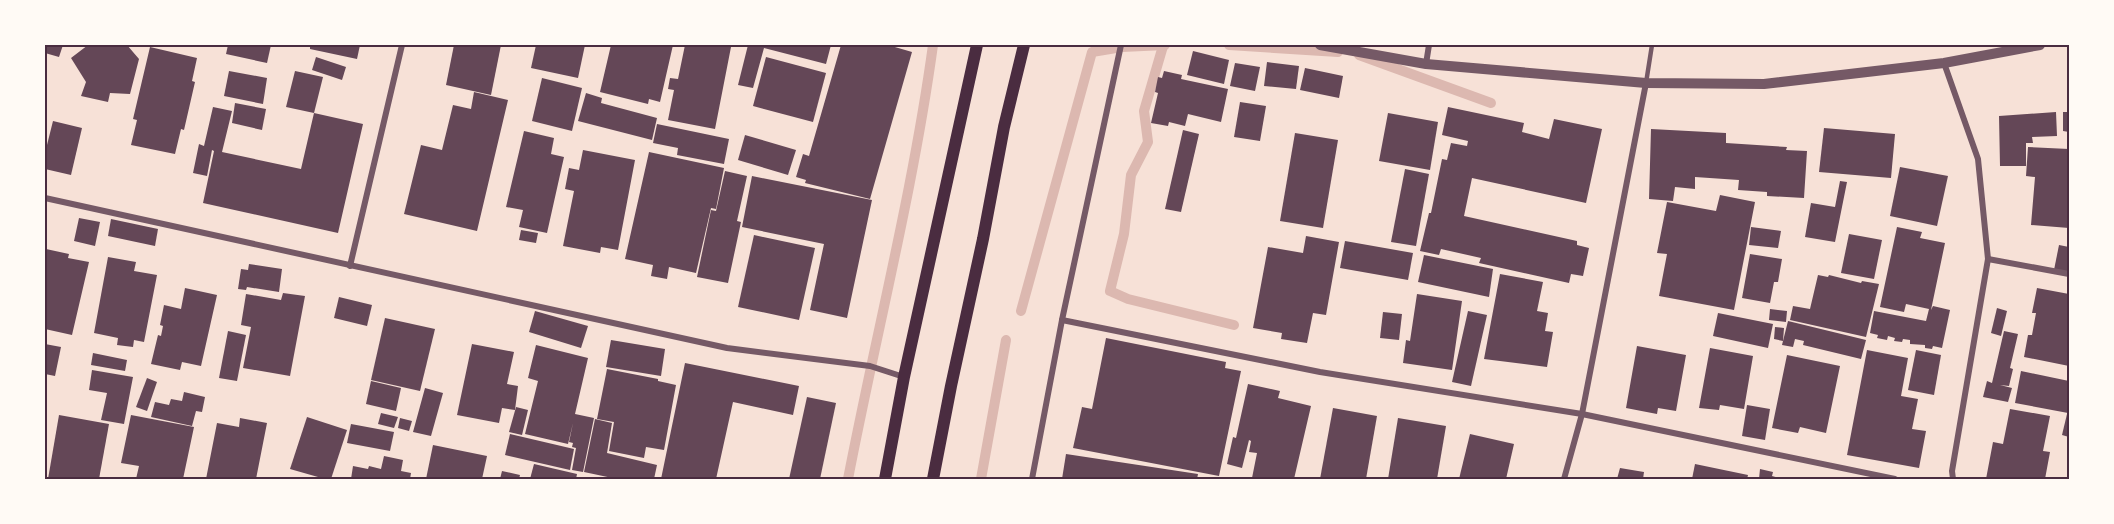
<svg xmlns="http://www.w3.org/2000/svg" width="2114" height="524" font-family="Arial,sans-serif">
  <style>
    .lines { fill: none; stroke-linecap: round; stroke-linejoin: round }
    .stream { stroke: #dcb8b0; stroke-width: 10 }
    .building { fill: #644757 }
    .service { stroke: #755966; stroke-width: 4.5 }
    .minor { stroke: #755966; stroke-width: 6 }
    .tertiary { stroke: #755966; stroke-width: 10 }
    .secondary { stroke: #4a2c40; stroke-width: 12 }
    .neatline { fill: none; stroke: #4a2c40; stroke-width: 2 }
  </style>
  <rect width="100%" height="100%" fill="#f7e1d7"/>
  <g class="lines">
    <!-- stream -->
    <g class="stream">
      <path d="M 1229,45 L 1338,52"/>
      <path d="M 1163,46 L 1144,111 L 1148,142 L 1131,175 L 1124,234 L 1110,291 L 1128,299 L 1234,325"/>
      <path d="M 1359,55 L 1491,103"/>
      <path d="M 1021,311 L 1092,52 L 1122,47 L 1165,45"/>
      <path d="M 848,479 C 876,334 913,191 933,45"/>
      <path d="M 981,479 L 1006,340"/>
    </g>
  </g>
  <!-- building -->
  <g class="building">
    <path d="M 45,45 L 63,45 L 59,57 L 45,53 Z"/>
    <path d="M 88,45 L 127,45 L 139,59 L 130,94 L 110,93 L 108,102 L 81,96 L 86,82 L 71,58 Z"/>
    <path d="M 228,45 L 271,45 L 267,63 L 226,54 Z"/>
    <path d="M 310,45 L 360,45 L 357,59 L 310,49 Z"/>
    <path d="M 454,45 L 501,45 L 491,95 L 446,85 Z"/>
    <path d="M 536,45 L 585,45 L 578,78 L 531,68 Z"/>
    <path d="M 611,45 L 673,45 L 660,102 L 649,99 L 648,104 L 600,92 Z"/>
    <path d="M 685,45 L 719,45 L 731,47 L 715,129 L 668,120 L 674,90 L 668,89 L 670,78 L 678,79 Z"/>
    <path d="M 748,45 L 831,45 L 826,64 L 764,48 L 753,88 L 738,85 Z"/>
    <path d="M 841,45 L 888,45 L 912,52 L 870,199 L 805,183 L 806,180 L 796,177 L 803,154 L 809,156 Z"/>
    <path d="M 150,47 L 197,58 L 192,81 L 195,82 L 184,130 L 181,129 L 175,154 L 131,145 L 137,120 L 133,119 Z"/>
    <path d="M 1193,51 L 1229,60 L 1224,84 L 1187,75 Z"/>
    <path d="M 316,57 L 346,67 L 342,80 L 312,70 Z"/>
    <path d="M 766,57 L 826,73 L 813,122 L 753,106 Z"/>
    <path d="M 1267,62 L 1299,66 L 1296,89 L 1264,86 Z"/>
    <path d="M 1235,63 L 1260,67 L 1255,91 L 1230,86 Z"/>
    <path d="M 1305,68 L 1343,76 L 1339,98 L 1300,90 Z"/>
    <path d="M 229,71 L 267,78 L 263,104 L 224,96 Z"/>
    <path d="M 295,71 L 323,77 L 314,113 L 286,107 Z"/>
    <path d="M 1164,71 L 1182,75 L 1181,79 L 1228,89 L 1221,122 L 1188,114 L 1185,126 L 1169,122 L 1168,126 L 1151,123 L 1158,93 L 1155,92 L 1158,77 L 1162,78 Z"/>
    <path d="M 542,78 L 582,88 L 572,131 L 532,121 Z"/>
    <path d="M 474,92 L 508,100 L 477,231 L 404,214 L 421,145 L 442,150 L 453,105 L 471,109 Z"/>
    <path d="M 586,93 L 602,98 L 601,103 L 657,118 L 652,140 L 578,121 Z"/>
    <path d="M 1240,102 L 1266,106 L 1260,141 L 1234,137 Z"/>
    <path d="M 235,103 L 266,109 L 262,130 L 232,123 Z"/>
    <path d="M 213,107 L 232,111 L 222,152 L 301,169 L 314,113 L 363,124 L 338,233 L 203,203 L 214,151 L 212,150 L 207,176 L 193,173 L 199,144 L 204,146 Z"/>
    <path d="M 1448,107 L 1524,123 L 1522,132 L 1549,139 L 1554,119 L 1602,129 L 1586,203 L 1472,178 L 1464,216 L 1577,241 L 1577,245 L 1589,248 L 1583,276 L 1571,274 L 1569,283 L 1479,263 L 1481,258 L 1441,249 L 1439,255 L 1420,251 L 1429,213 L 1431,213 L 1442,159 L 1447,160 L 1451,143 L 1467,146 L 1468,141 L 1442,135 Z"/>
    <path d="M 2056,112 L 2057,136 L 2032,137 L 2033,143 L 2026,143 L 2026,166 L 2000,166 L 1999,116 Z"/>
    <path d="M 2063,112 L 2069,112 L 2069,132 L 2063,131 Z"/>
    <path d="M 1388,113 L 1438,122 L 1430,170 L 1379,161 Z"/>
    <path d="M 53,121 L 82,128 L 71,175 L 45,169 L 45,153 Z"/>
    <path d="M 657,124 L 729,139 L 724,164 L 677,155 L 678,148 L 653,143 Z"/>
    <path d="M 1824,128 L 1895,134 L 1891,178 L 1819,172 Z"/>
    <path d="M 1651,129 L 1726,133 L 1726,143 L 1787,147 L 1786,150 L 1807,151 L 1804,198 L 1767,196 L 1767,192 L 1738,190 L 1739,180 L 1695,177 L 1695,189 L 1675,187 L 1673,201 L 1649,199 Z"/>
    <path d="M 1183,130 L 1199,134 L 1181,212 L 1165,209 Z"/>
    <path d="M 524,131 L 554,138 L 551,154 L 564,157 L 547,233 L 519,227 L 523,210 L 506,207 Z"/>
    <path d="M 1295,133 L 1338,140 L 1323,228 L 1280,221 Z"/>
    <path d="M 745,135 L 796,150 L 788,175 L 738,160 Z"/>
    <path d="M 2028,147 L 2069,149 L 2069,228 L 2031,225 L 2035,177 L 2026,176 Z"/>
    <path d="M 583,150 L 635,160 L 618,250 L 601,247 L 600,253 L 563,246 L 574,191 L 565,189 L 569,168 L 579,170 Z"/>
    <path d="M 649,152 L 724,168 L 716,209 L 711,208 L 696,273 L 669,267 L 667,279 L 651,276 L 653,265 L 625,259 Z"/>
    <path d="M 1900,167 L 1948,176 L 1937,226 L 1890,216 Z"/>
    <path d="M 1405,169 L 1429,174 L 1416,246 L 1391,242 Z"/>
    <path d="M 725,171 L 747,176 L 737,221 L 741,222 L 728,283 L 697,277 L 711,210 L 716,211 Z"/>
    <path d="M 752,176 L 872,200 L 847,318 L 810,310 L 824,244 L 742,227 Z"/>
    <path d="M 1840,181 L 1847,182 L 1835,242 L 1805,237 L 1811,203 L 1835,207 Z"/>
    <path d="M 1720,195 L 1755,202 L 1734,310 L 1659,296 L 1667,254 L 1657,253 L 1667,202 L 1716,211 Z"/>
    <path d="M 79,218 L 100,222 L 95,246 L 74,241 Z"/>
    <path d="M 111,219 L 158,229 L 155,246 L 108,236 Z"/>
    <path d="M 1751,227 L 1781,231 L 1778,248 L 1749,245 Z"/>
    <path d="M 1897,227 L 1922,232 L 1920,238 L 1945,243 L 1931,310 L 1933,306 L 1950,310 L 1942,348 L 1933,346 L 1932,349 L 1925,348 L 1925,345 L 1910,344 L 1910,340 L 1903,339 L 1902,342 L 1894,341 L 1895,338 L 1888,336 L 1887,340 L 1877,338 L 1878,335 L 1870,333 L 1874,311 L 1926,321 L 1929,309 L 1906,304 L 1904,312 L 1880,307 Z"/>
    <path d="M 521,230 L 538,233 L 536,243 L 519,240 Z"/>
    <path d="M 1849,234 L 1882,240 L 1874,279 L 1841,273 Z"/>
    <path d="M 754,235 L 815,248 L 799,320 L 738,307 Z"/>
    <path d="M 1306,236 L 1339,242 L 1326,315 L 1313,313 L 1307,343 L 1281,339 L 1282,333 L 1253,328 L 1268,247 L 1303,253 Z"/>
    <path d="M 1345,241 L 1413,253 L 1408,280 L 1340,268 Z"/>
    <path d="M 2059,245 L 2069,247 L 2067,272 L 2054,270 Z"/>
    <path d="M 46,249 L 69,254 L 68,258 L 89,262 L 72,335 L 45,329 Z"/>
    <path d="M 1750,254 L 1782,259 L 1778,282 L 1774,282 L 1770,303 L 1742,298 Z"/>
    <path d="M 1424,255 L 1493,269 L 1489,297 L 1418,282 Z"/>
    <path d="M 108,257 L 136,262 L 134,271 L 157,275 L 144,342 L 134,340 L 133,347 L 117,345 L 118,338 L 94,333 Z"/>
    <path d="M 249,264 L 282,269 L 279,292 L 247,287 L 246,290 L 238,289 L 241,269 L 248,270 Z"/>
    <path d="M 1500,274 L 1543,282 L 1537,311 L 1548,313 L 1545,331 L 1553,332 L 1547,367 L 1484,359 Z"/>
    <path d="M 1818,275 L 1828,277 L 1829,275 L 1861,283 L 1862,281 L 1879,284 L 1866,337 L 1790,320 L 1793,306 L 1810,309 Z"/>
    <path d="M 185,288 L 217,295 L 201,366 L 182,362 L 180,370 L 151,364 L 158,335 L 161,336 L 163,326 L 160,325 L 164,305 L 181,309 Z"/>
    <path d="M 2037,288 L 2069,294 L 2069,366 L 2024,357 L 2028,335 L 2032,335 L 2036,313 L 2032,313 Z"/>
    <path d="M 283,293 L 305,296 L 290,376 L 243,368 L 251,327 L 241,325 L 246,294 L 281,300 Z"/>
    <path d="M 1417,294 L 1462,301 L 1452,370 L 1403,363 L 1406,340 L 1410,341 Z"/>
    <path d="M 339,297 L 372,305 L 367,326 L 334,318 Z"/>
    <path d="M 1997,308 L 2007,311 L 2001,336 L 1991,333 Z"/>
    <path d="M 1770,309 L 1787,311 L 1786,322 L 1769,320 Z"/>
    <path d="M 535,311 L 588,326 L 581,348 L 529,332 Z"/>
    <path d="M 1468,311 L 1487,315 L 1471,386 L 1452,382 Z"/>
    <path d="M 1383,312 L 1402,314 L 1399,340 L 1380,338 Z"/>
    <path d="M 1718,313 L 1773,324 L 1768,348 L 1713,336 Z"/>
    <path d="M 385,318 L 435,329 L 420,391 L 371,380 Z"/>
    <path d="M 1788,321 L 1866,340 L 1861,359 L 1803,345 L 1804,341 L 1795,339 L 1793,347 L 1782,345 Z"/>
    <path d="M 1775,327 L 1784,328 L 1783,341 L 1774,339 Z"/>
    <path d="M 228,331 L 246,335 L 237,381 L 219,378 Z"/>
    <path d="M 2004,331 L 2018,334 L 2010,368 L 2013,369 L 2009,386 L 2000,385 L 2012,388 L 2008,402 L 1983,397 L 1987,381 L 1992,383 Z"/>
    <path d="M 1106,338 L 1226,362 L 1225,368 L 1241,371 L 1219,476 L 1073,448 L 1082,407 L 1092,409 Z"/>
    <path d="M 611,340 L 665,349 L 661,376 L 606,367 Z"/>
    <path d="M 45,344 L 61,347 L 55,376 L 45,374 Z"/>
    <path d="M 472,344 L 514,352 L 507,384 L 518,386 L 515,410 L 502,408 L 499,423 L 457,415 Z"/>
    <path d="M 536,345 L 588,358 L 575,414 L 594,418 L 583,472 L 572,470 L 576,448 L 572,447 L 573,443 L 569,442 L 573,423 L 568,444 L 525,434 L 538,381 L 528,378 Z"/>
    <path d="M 1637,346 L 1686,355 L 1676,411 L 1658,408 L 1657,414 L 1626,408 Z"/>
    <path d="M 1710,348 L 1753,356 L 1744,409 L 1720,405 L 1719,410 L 1699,408 Z"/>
    <path d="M 1867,350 L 1908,358 L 1901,396 L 1918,399 L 1912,429 L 1926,431 L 1919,468 L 1847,455 Z"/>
    <path d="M 1916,350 L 1941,355 L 1934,395 L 1908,390 Z"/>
    <path d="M 93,353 L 127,360 L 125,371 L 91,365 Z"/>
    <path d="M 1787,355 L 1840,366 L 1826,433 L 1800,427 L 1798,433 L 1772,428 Z"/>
    <path d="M 685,363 L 799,386 L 793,415 L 733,402 L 716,479 L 661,479 Z"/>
    <path d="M 607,369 L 658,379 L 658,381 L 676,385 L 664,450 L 646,447 L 644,458 L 609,451 L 614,422 L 597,419 Z"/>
    <path d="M 92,370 L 133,377 L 124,424 L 101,420 L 107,393 L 89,390 Z"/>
    <path d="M 2021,371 L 2069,381 L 2068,413 L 2015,403 Z"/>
    <path d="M 147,378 L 157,382 L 147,411 L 136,407 Z"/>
    <path d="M 371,381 L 401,388 L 396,411 L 366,404 Z"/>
    <path d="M 1248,384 L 1280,391 L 1278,398 L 1311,406 L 1294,479 L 1252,478 L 1257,453 L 1249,452 L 1251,441 L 1249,440 L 1242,468 L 1227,464 L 1233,437 L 1236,438 Z"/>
    <path d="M 425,388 L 443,393 L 431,436 L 413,432 Z"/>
    <path d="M 184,392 L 205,397 L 202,412 L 196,411 L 192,426 L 151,417 L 155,402 L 169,405 L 171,399 L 182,401 Z"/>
    <path d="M 807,397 L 836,403 L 820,479 L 789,479 Z"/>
    <path d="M 1747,405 L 1770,409 L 1765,440 L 1742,436 Z"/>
    <path d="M 516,407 L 528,410 L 522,435 L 509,432 Z"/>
    <path d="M 1333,408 L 1377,416 L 1366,479 L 1320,479 Z"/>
    <path d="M 2010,409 L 2050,416 L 2043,451 L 2050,452 L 2045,479 L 1986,479 L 1993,442 L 2003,444 Z"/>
    <path d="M 381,413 L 398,417 L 394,428 L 378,424 Z"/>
    <path d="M 2067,414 L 2069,414 L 2069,437 L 2062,435 Z"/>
    <path d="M 59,415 L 109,424 L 99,479 L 48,479 Z"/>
    <path d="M 131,415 L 194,427 L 183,479 L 136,479 L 139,466 L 121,463 Z"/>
    <path d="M 307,417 L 347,430 L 331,479 L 325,479 L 290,469 Z"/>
    <path d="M 240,418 L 267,423 L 256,479 L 206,479 L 217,423 L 239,427 Z"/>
    <path d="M 400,418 L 412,421 L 409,431 L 398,428 Z"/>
    <path d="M 1398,418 L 1446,426 L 1437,479 L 1388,479 Z"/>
    <path d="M 595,419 L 612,423 L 607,453 L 657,465 L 654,479 L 617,479 L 584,472 Z"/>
    <path d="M 351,424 L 394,432 L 390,451 L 347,443 Z"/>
    <path d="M 510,434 L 574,449 L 570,470 L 505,455 Z"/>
    <path d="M 1470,434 L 1514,444 L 1506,479 L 1459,479 Z"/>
    <path d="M 433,445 L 487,456 L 482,479 L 426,479 Z"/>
    <path d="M 1066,454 L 1198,474 L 1197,479 L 1062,479 Z"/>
    <path d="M 384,456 L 403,460 L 401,471 L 411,473 L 410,479 L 351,479 L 353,466 L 368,469 L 369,466 L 381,469 Z"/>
    <path d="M 534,464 L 577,474 L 576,479 L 530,479 Z"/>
    <path d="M 1695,464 L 1748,475 L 1747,479 L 1692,479 Z"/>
    <path d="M 1620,468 L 1644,472 L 1643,479 L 1617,479 Z"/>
    <path d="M 1760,469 L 1773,472 L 1772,476 L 1783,479 L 1759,479 Z"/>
    <path d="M 502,471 L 520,475 L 519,479 L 500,479 Z"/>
  </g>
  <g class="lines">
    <!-- service -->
    <path class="service" d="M 1646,83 L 1652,45"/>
    <!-- minor -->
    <g class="minor">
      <path d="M 1944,63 L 1978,159 L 1988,259 L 1952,471 L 1953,479"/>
      <path d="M 1426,64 L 1429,45"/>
      <path d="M 45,198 L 727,348 L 870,366 L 904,377"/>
      <path d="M 1988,259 L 2069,274"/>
      <path d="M 350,266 L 402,45"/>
      <path d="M 1062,320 L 1320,372 L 1582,414 L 1895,479"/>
      <path d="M 1032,479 L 1062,320 L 1121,45"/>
      <path d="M 1564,479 L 1582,414 L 1646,83"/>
    </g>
    <!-- tertiary -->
    <path class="tertiary" d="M 1320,45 L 1426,64 L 1646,83 L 1764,84 L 1944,63 L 2040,45"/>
    <!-- secondary -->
    <g class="secondary">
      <path d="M 885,479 L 904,377 L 977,45"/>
      <path d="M 933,479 L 951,386 L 983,239 L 1004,127 L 1024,45"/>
    </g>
  </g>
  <!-- border -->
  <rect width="2114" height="524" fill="none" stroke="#fffaf5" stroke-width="93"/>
  <rect x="46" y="46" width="2022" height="432" class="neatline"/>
</svg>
